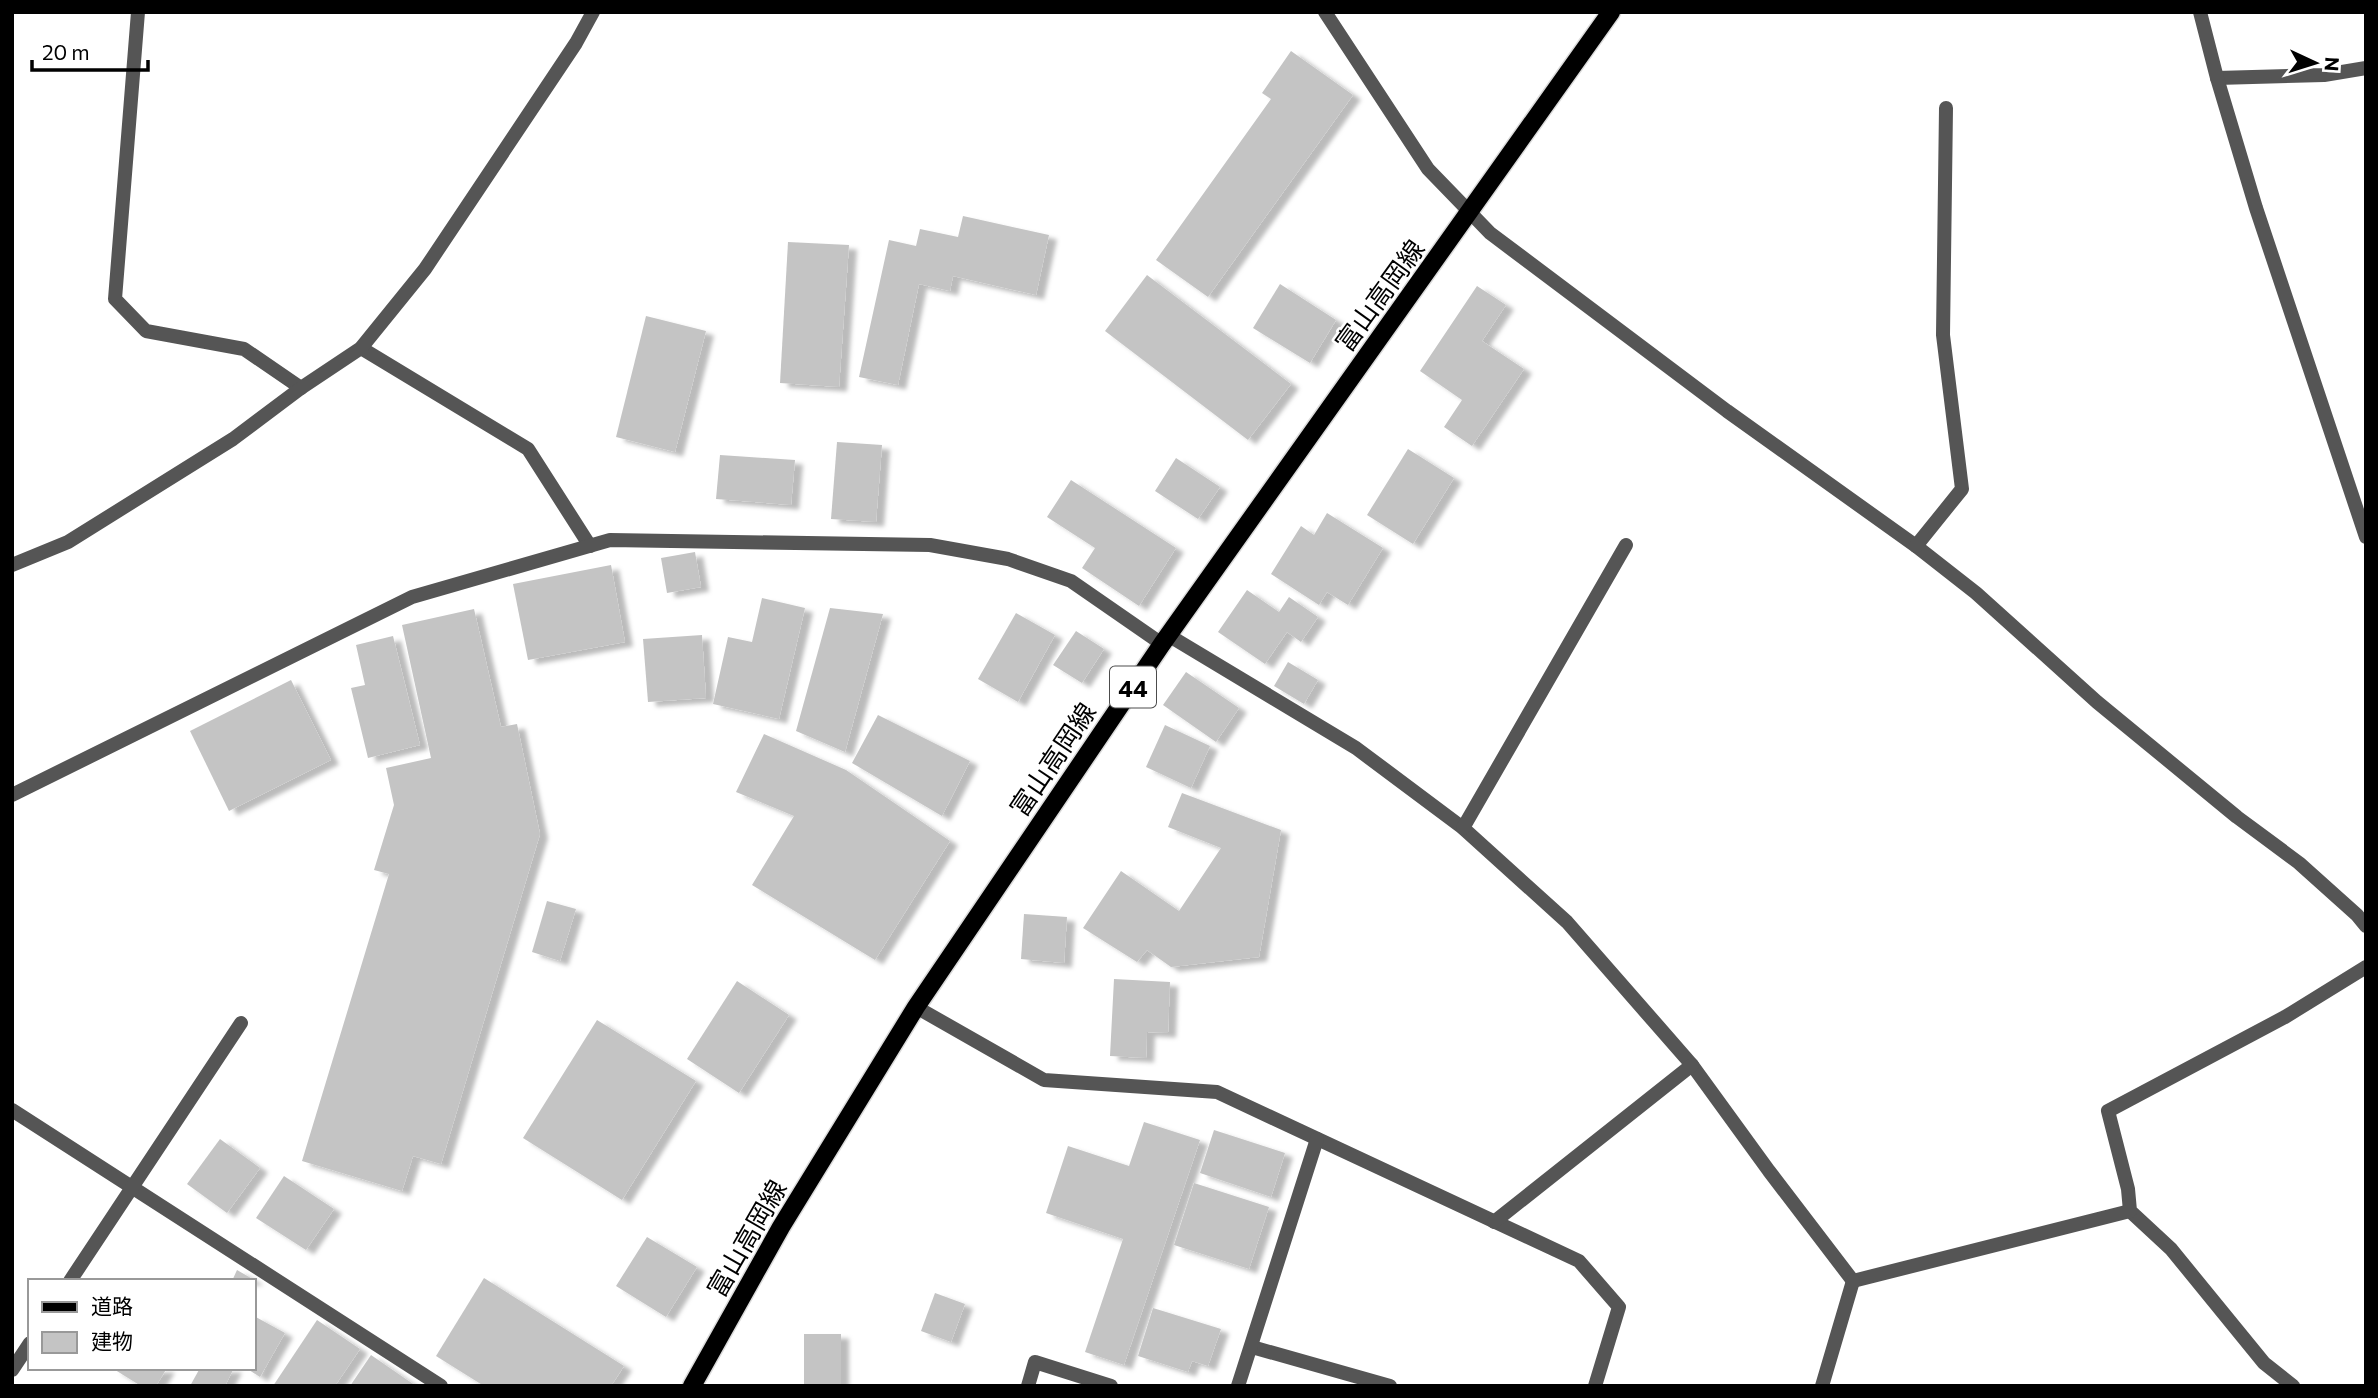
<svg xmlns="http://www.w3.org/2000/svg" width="2378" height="1398" font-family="Commissioner,'Noto Sans JP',sans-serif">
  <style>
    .building { fill: #c4c4c4; filter: url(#shadow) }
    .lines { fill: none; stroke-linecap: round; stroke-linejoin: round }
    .primary-casing { stroke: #dbdbdb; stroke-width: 21 }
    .lane { stroke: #555; stroke-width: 14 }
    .street { stroke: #555; stroke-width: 14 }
    .primary { stroke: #000; stroke-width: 18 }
    .labels { text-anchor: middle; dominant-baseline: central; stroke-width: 5; stroke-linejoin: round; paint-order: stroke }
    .shield { fill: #fff; stroke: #4c4c4c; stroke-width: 2 }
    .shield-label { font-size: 24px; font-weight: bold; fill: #000 }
    .street-label { font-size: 26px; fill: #000; stroke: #fff }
  </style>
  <defs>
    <filter id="shadow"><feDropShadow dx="8" dy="4.5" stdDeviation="2" flood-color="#0004"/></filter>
  </defs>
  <rect width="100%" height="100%" fill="#fff"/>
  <!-- building -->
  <g class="building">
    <path d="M 1291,51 L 1353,95 L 1208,297 L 1156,260 L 1271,99 L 1262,93 Z"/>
    <path d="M 963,216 L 1049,235 L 1036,295 L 953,276 L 950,291 L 919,284 L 898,385 L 859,377 L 889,240 L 916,246 L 920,229 L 958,237 Z"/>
    <path d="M 788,242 L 849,245 L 839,387 L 780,383 Z"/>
    <path d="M 1147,275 L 1291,384 L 1248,440 L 1105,331 Z"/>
    <path d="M 1280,284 L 1336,320 L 1310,363 L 1253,328 Z"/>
    <path d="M 1477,286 L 1506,305 L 1482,341 L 1524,369 L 1472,446 L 1444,427 L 1462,400 L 1420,371 Z"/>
    <path d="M 646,316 L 706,331 L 675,452 L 616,437 Z"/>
    <path d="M 837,442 L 882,445 L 876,522 L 831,519 Z"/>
    <path d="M 1408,449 L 1454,478 L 1413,544 L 1367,515 Z"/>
    <path d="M 720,455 L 795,460 L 791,505 L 716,499 Z"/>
    <path d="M 1176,458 L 1220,487 L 1198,519 L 1155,491 Z"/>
    <path d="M 1071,480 L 1176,548 L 1139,606 L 1082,568 L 1095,548 L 1047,517 Z"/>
    <path d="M 1327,513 L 1383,548 L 1348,605 L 1327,592 L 1319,605 L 1271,574 L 1301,526 L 1314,535 Z"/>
    <path d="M 695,552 L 701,587 L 667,593 L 661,558 Z"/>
    <path d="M 611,565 L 625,642 L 528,660 L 513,584 Z"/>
    <path d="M 1247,590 L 1279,612 L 1289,597 L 1318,617 L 1301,642 L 1287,632 L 1265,664 L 1218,632 Z"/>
    <path d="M 762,598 L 805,608 L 779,719 L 713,704 L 728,637 L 752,642 Z"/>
    <path d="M 830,608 L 883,614 L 845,752 L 796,731 Z"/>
    <path d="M 474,609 L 501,727 L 517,724 L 540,834 L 441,1164 L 413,1156 L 402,1191 L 302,1161 L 389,874 L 374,870 L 394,805 L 386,768 L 431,758 L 402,625 Z"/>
    <path d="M 1016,613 L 1055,635 L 1018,702 L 978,679 Z"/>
    <path d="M 1076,631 L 1104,649 L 1082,683 L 1053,665 Z"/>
    <path d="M 702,635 L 706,698 L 648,702 L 643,639 Z"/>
    <path d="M 393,636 L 420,745 L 368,758 L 351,688 L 365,685 L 356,645 Z"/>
    <path d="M 1288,662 L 1318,680 L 1304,704 L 1274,686 Z"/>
    <path d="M 1186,672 L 1239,708 L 1216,742 L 1163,705 Z"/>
    <path d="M 291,680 L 331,760 L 229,811 L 190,731 Z"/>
    <path d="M 878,715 L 970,761 L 942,816 L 852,763 Z"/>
    <path d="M 1165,725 L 1210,746 L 1191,788 L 1146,767 Z"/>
    <path d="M 764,734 L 846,770 L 950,841 L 875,960 L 752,885 L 794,816 L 736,792 Z"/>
    <path d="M 1182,793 L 1281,830 L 1259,957 L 1171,967 L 1147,950 L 1137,962 L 1083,928 L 1121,871 L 1179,911 L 1221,848 L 1168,827 Z"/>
    <path d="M 547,901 L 576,909 L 560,961 L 532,952 Z"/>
    <path d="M 1024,914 L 1067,917 L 1064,963 L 1021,959 Z"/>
    <path d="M 1114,979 L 1170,982 L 1168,1033 L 1147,1032 L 1146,1058 L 1110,1056 Z"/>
    <path d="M 737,981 L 789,1015 L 739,1093 L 687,1059 Z"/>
    <path d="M 597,1020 L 696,1081 L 622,1200 L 523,1138 Z"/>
    <path d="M 1144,1122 L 1200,1140 L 1124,1365 L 1085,1352 L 1123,1239 L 1046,1213 L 1068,1146 L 1129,1166 Z"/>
    <path d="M 1214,1130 L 1285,1153 L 1271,1197 L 1200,1173 Z"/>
    <path d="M 220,1139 L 260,1168 L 227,1213 L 187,1184 Z"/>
    <path d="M 284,1176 L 334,1209 L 306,1250 L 256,1218 Z"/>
    <path d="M 1194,1183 L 1269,1207 L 1249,1269 L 1174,1245 Z"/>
    <path d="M 647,1237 L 697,1267 L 666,1317 L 616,1286 Z"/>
    <path d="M 237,1270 L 256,1281 L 232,1281 Z"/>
    <path d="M 484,1278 L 624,1366 L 611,1386 L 484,1386 L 436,1356 Z"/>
    <path d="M 935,1293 L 965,1304 L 951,1342 L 921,1331 Z"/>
    <path d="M 1153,1308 L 1221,1329 L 1208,1366 L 1192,1361 L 1188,1372 L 1138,1356 Z"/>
    <path d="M 254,1316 L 285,1333 L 260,1377 L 246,1368 L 254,1368 Z"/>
    <path d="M 317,1320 L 360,1349 L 335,1386 L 273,1386 Z"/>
    <rect x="804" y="1334" width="37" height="52"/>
    <path d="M 371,1355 L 416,1386 L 350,1386 Z"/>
    <path d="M 112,1368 L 167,1368 L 156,1386 L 141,1386 Z"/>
    <path d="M 200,1368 L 234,1368 L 225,1386 L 190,1386 Z"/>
  </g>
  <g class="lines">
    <!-- primary casing -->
    <g class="primary-casing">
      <path id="primary" d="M 692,1386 L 781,1227 L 916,1007 L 1162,644 L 1611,12"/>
    </g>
    <!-- lane -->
    <g class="lane">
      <path d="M 2217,78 L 2324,75 L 2366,68"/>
      <path d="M 2293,1386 L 2264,1363 L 2171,1249 L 2130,1211 L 2128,1189 L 2108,1111 L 2285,1017 L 2366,967"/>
    </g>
    <!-- street -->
    <g class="street">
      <path d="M 138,12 L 115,299 L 146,331 L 244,349 L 301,388"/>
      <path d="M 1325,12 L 1428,169 L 1490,233 L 1727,411 L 1916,546 L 1976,593 L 2097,702 L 2237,817 L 2299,863 L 2357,915 L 2366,926"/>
      <path d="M 2200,12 L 2217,78 L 2256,208 L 2366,537"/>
      <path d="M 361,348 L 528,449 L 590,546"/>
      <path d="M 1916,546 L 1962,489 L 1943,335 L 1946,108"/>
      <path d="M 12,565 L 68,542 L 233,439 L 301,388 L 361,348 L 425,269 L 576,43 L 593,12"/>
      <path d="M 1168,635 L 1356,748 L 1463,828 L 1567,922 L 1692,1065 L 1769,1171 L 1853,1281"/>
      <path d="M 12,795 L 412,597 L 610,540 L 930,545 L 1008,559 L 1071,581 L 1162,644"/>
      <path d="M 1463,828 L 1626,545"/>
      <path d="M 916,1007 L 1044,1080 L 1217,1092 L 1579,1261 L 1619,1307 L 1595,1386"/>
      <path d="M 12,1110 L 441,1386"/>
      <path d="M 1494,1222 L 1692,1065"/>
      <path d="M 70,1281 L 241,1023"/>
      <path d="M 1853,1281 L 2130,1211"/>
      <path d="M 1252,1347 L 1390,1386"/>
      <path d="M 12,1370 L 30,1343"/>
      <path d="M 1028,1386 L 1035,1362 L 1111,1386"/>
      <path d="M 1238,1386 L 1317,1139"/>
      <path d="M 1822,1386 L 1853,1281"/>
    </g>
    <!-- primary -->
    <use href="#primary" class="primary"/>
  </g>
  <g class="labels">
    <!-- shield labels -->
    <rect class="shield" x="1110" y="666.5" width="46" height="41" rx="5"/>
    <g class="shield-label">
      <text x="1133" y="687">44</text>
    </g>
    <!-- street labels -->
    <g class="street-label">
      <text transform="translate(1379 295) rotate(-54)">富山高岡線</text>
      <text transform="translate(1052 759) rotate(-56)">富山高岡線</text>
      <text transform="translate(746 1238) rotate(-60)">富山高岡線</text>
    </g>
  </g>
  <!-- border -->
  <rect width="2378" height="1398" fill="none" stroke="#000000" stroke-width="28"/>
  <!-- legend -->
  <rect x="28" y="1279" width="228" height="91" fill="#ffffff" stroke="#999999" stroke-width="2"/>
  <rect x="42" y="1302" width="35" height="10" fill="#000000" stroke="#999999" stroke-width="2"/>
  <text x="91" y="1314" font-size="21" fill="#000000">道路</text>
  <rect x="42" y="1332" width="35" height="21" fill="#c4c4c4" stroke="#999999" stroke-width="2"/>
  <text x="91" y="1349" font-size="21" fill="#000000">建物</text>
  <!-- north arrow -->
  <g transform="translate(2315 63) rotate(94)" stroke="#ffffff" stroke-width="5" paint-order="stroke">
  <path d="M0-5L12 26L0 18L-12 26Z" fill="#000000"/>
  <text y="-10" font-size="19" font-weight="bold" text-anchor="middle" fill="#000000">N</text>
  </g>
  <!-- scale -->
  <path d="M32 60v10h116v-10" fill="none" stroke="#000000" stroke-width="3.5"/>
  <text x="42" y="60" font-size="21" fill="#000000" stroke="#ffffff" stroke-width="5" paint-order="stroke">20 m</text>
</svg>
